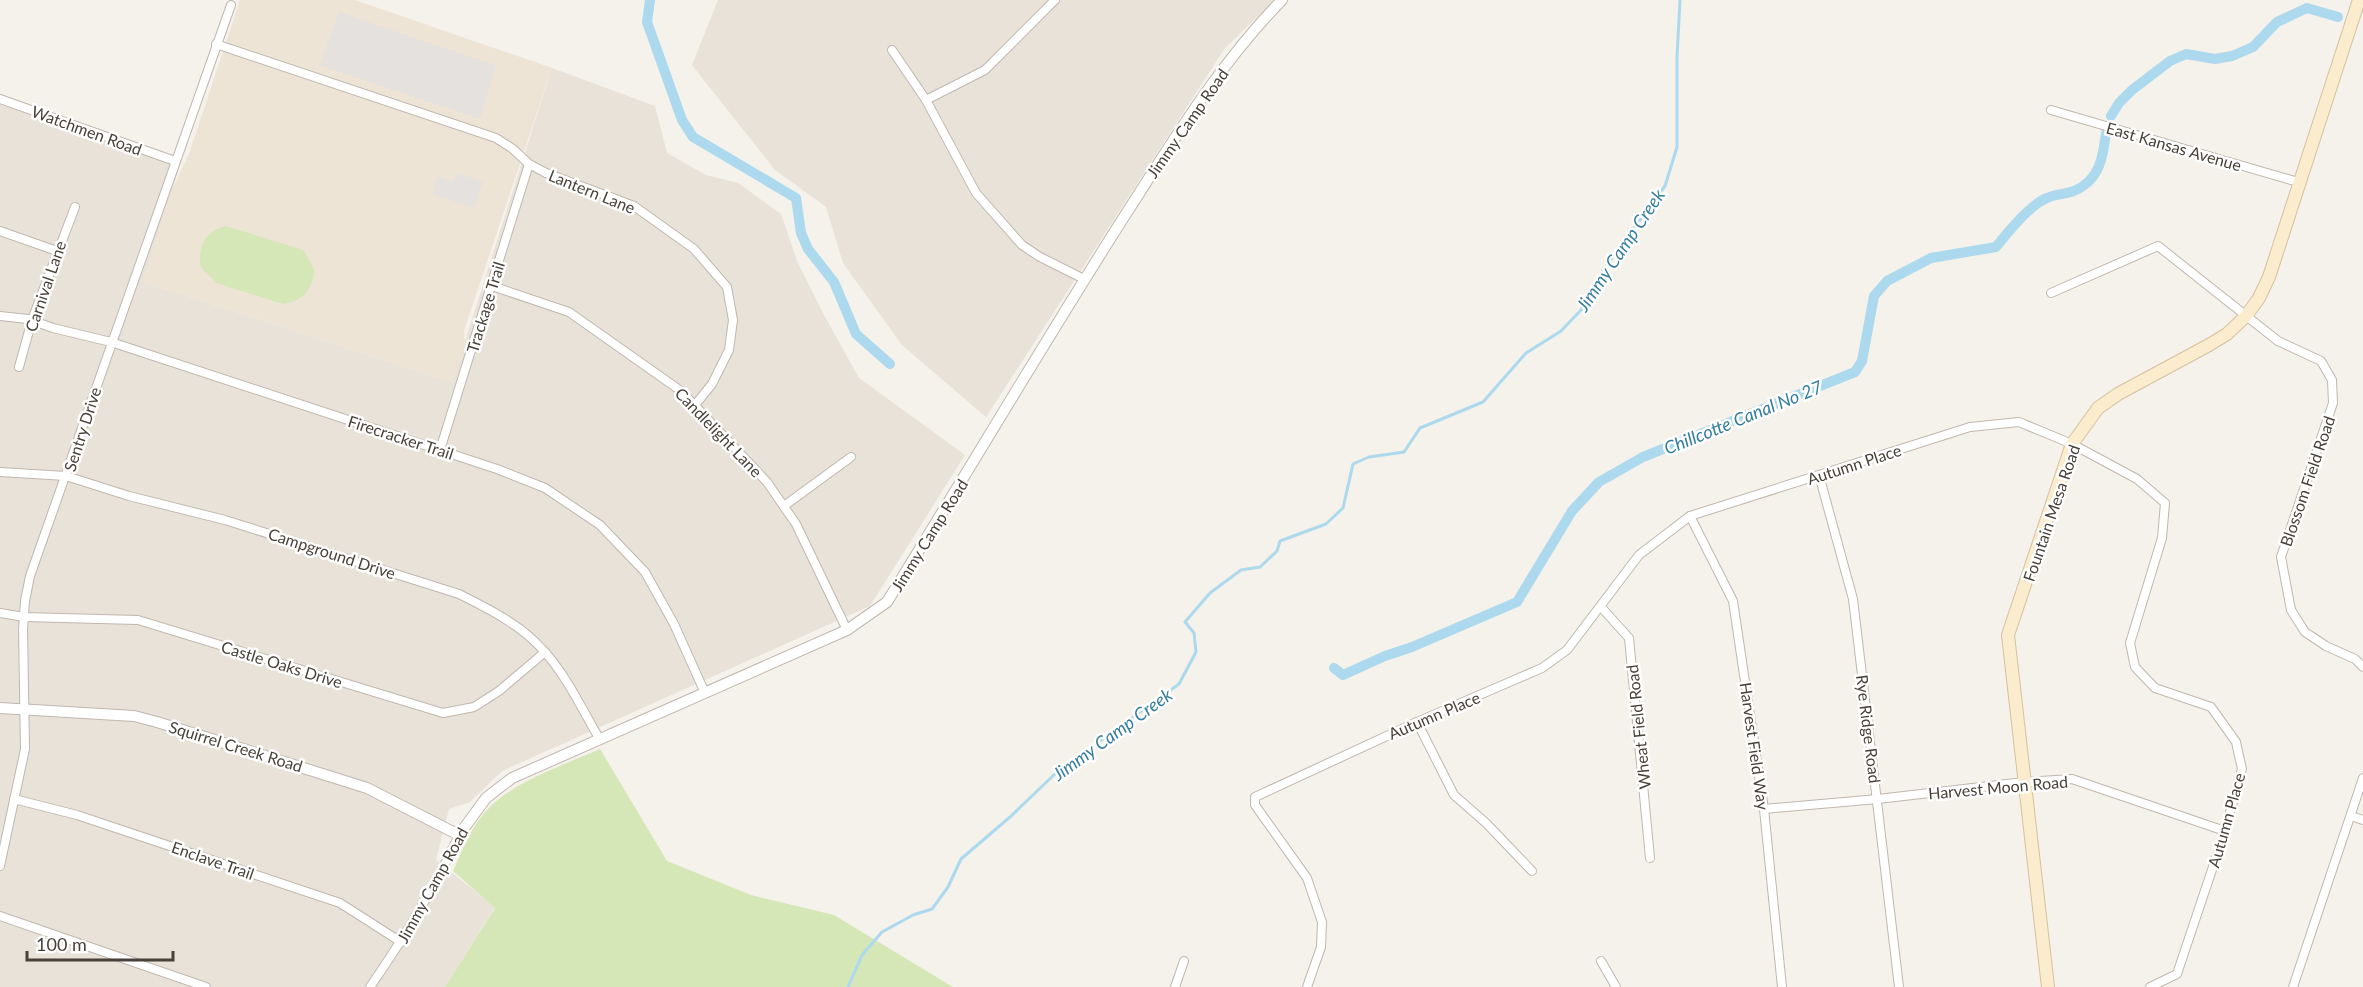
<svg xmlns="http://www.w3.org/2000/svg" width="2363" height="987" font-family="Lato,sans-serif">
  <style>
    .residential { fill: #e8e2d9 }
    .education { fill: #ede4d6 }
    .green { fill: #d5e6b7 }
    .parking { fill: #e4e1df }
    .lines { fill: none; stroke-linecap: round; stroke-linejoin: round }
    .stream { stroke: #acd9ed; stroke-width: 3 }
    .canal { stroke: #acd9ed; stroke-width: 10 }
    .minor-casing { stroke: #c0b7ae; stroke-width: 10 }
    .tertiary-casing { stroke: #c0b7ae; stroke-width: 12 }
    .secondary-casing { stroke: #d4c19f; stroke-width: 14 }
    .minor { stroke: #fff; stroke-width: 8 }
    .tertiary { stroke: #fff; stroke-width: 10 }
    .secondary { stroke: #fcecce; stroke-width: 12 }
    .labels { text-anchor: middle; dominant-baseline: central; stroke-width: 5; stroke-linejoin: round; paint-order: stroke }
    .street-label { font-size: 16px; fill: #484139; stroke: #fff }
    .water-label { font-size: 18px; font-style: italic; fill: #347d9f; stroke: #fff }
  </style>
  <rect width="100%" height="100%" fill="#f5f1eb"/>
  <!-- residential -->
  <g class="residential">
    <path d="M 718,0 L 1275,0 L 1225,48 L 986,417 L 902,345 L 843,263 L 826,207 L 775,170 L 692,65 Z"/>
    <path d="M 552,68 L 655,106 L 667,153 L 706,175 L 738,183 L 781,214 L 797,261 L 824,315 L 859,378 L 965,455 L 870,606 L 502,771 L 470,802 L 449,809 L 436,860 L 495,907 L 445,987 L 0,987 L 0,103 L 181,162 L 143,282 L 452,382 Z"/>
  </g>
  <!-- education -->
  <path class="education" d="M 240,0 L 355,0 L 552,68 L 464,331 L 465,346 L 452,382 L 143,282 L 171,192 L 189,154 Z"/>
  <!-- green -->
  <g class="green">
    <path d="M 226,226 L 303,250 L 314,269 C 314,290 302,301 283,304 L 217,283 L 203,270 L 200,264 C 199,244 206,231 226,226 Z"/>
    <path d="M 600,749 L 667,861 L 751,895 L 834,915 L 953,987 L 445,987 L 495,908 L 453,871 C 463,849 472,824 490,807 C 515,781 567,764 600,749 Z"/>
  </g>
  <!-- parking -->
  <g class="parking">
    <path d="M 339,12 L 496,66 L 480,119 L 320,65 Z"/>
    <path d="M 458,173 L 483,182 L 474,208 L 432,194 L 438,176 L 453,182 Z"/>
  </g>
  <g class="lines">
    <!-- stream -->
    <path class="stream" d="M 848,987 L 862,955 L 882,932 L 913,915 L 932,909 L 948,887 L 961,859 L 1010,817 L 1057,772 L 1179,684 L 1196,652 L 1194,633 L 1185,622 L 1210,593 L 1241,570 L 1260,567 L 1277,551 L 1280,541 L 1326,524 L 1343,508 L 1353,464 L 1369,457 L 1404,452 L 1420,428 L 1483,402 L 1526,353 L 1561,331 L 1581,310 L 1603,270 L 1665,186 L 1677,147 L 1677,57 L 1680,0"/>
    <!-- canal -->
    <g class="canal">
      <path d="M 650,0 L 647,22 L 682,120 L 693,137 L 796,198 L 801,233 L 808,249 L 834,282 L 856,334 L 890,364"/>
      <path d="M 2111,116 L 2119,103 L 2132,90 L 2170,61 L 2186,54 L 2215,59 L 2232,56 L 2253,47 L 2277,22 L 2307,8 L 2338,17"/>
      <path d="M 1334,668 L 1343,675 L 1385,656 L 1412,647 L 1517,602 L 1572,511 L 1599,482 L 1643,457 L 1855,372 L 1862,361 L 1874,296 L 1887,281 L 1931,258 L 1996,247 C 2007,233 2031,204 2047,198 C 2055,194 2066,194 2074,191 C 2100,180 2103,157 2106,133"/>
    </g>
    <!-- minor casing -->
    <g class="minor-casing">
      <g id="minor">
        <path d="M 1055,0 L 985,70 L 926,100 L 976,193 L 1022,245 L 1040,257 L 1084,279"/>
        <path d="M 216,44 L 496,138 L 513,149 L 529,164 L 546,173 L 634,206 L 694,249 L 727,287 L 733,320 L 729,350 L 712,384 L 695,405"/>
        <path d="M 892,50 L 926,100"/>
        <path d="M 0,99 L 175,161"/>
        <path d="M 2051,110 L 2298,182"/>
        <path d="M 0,231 L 57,251"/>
        <path d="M 492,286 L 569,312 L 681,391 L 767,482 L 796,524 L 847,630"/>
        <path d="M 2051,293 L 2158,246 L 2278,341 L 2321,361 L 2332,380 L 2333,403 L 2281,557 L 2291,610 L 2305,632 L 2326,646 L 2355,659 L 2363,667"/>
        <path d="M 0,316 L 28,319 L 53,328 L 111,342 L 497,469 L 545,488 L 600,525 L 645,572 L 674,624 L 705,693"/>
        <path d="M 19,367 L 32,320 L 75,207"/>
        <path d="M 440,450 L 529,164"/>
        <path d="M 0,472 L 66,476 L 129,496 L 225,520 L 459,594 C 489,609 521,625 543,650 C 567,676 583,711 600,740"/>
        <path d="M 1819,475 L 1853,599 L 1899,987"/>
        <path d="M 784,506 L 851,457"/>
        <path d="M 1690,516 L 1733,601 L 1764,809 L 1782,987"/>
        <path d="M 1601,607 L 1629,638 L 1650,858"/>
        <path d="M 0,613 L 24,617 L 138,620 L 443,713 L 474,707 L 499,691 L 545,652"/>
        <path d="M 1417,722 L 1454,795 L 1486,823 L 1532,871"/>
        <path d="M 14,799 L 77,815 L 340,903 L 401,942"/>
        <path d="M 1764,809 L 1878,799 L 2024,782 L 2072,779 L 2225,831"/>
        <path d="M 2351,816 L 2363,820"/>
        <path d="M 0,866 L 25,749 L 23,629 L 25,601 L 30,576 L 231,5"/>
        <path d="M 0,916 L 206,987"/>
        <path d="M 1601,961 L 1616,987"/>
        <path d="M 370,987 C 404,938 434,889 459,835"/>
        <path d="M 1175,987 L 1184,961"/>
        <path d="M 1307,987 L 1321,947 L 1322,922 L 1307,878 L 1255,805 L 1255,797 L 1417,722 L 1542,668 L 1567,650 L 1639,555 L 1690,516 L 1970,427 L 2019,422 L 2072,444 L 2137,479 L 2165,503 L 2162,538 L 2130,643 L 2135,667 L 2155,688 L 2211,707 L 2236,742 L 2242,769 L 2225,831 L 2177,974 L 2150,987"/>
        <path d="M 2293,987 L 2363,778"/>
      </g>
    </g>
    <!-- tertiary casing -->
    <g class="tertiary-casing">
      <path id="tertiary" d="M 0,708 L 134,716 L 157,722 L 367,788 L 459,835 L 486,798 L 512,778 L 847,630 L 887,602 C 966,475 1042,346 1122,220 C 1171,144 1219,64 1282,0"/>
    </g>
    <!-- secondary casing -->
    <g class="secondary-casing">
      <path id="secondary" d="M 2048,987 L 2008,635 L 2072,444 L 2098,408 L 2118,394 L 2209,345 L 2227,334 L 2246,316 L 2259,298 L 2269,277 L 2359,0"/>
    </g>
    <!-- minor -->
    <use href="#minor" class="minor"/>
    <!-- tertiary -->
    <use href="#tertiary" class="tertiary"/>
    <!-- secondary -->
    <use href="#secondary" class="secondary"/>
  </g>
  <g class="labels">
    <!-- street labels -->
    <g class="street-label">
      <text transform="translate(1187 123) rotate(-55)">Jimmy Camp Road</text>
      <text transform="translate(87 130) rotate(20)">Watchmen Road</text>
      <text transform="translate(2174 146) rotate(16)">East Kansas Avenue</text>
      <text transform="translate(592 191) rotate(22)">Lantern Lane</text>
      <text transform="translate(45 286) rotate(-71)">Carnival Lane</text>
      <text transform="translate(485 307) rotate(-73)">Trackage Trail</text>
      <text transform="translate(82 429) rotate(-72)">Sentry Drive</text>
      <text transform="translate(719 432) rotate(46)">Candlelight Lane</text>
      <text transform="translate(401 437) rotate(18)">Firecracker Trail</text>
      <text transform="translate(1854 464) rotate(-18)">Autumn Place</text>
      <text transform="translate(2307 481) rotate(-71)">Blossom Field Road</text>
      <text transform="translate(2051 513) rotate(-71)">Fountain Mesa Road</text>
      <text transform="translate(929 535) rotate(-58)">Jimmy Camp Road</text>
      <text transform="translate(332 553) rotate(18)">Campground Drive</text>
      <text transform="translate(282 664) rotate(17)">Castle Oaks Drive</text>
      <text transform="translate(1434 715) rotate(-23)">Autumn Place</text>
      <text transform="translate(1638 727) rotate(-96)">Wheat Field Road</text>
      <text transform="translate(1869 729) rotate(83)">Rye Ridge Road</text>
      <text transform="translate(236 746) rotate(17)">Squirrel Creek Road</text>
      <text transform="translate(1755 746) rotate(82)">Harvest Field Way</text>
      <text transform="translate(1998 787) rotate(-5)">Harvest Moon Road</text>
      <text transform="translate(2226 820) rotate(-74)">Autumn Place</text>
      <text transform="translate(213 860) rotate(19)">Enclave Trail</text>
      <text transform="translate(432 885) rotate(-61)">Jimmy Camp Road</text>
    </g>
    <!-- water labels -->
    <g class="water-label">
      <text transform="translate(1620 250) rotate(-56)">Jimmy Camp Creek</text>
      <text transform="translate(1743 417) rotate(-22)">Chillcotte Canal No 27</text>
      <text transform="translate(1112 734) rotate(-36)">Jimmy Camp Creek</text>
    </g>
  </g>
  <!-- scale -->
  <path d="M27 951v9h146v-9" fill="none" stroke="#484139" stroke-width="3"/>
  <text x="36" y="951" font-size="18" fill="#484139" stroke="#ffffff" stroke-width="4.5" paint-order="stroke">100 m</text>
</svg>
